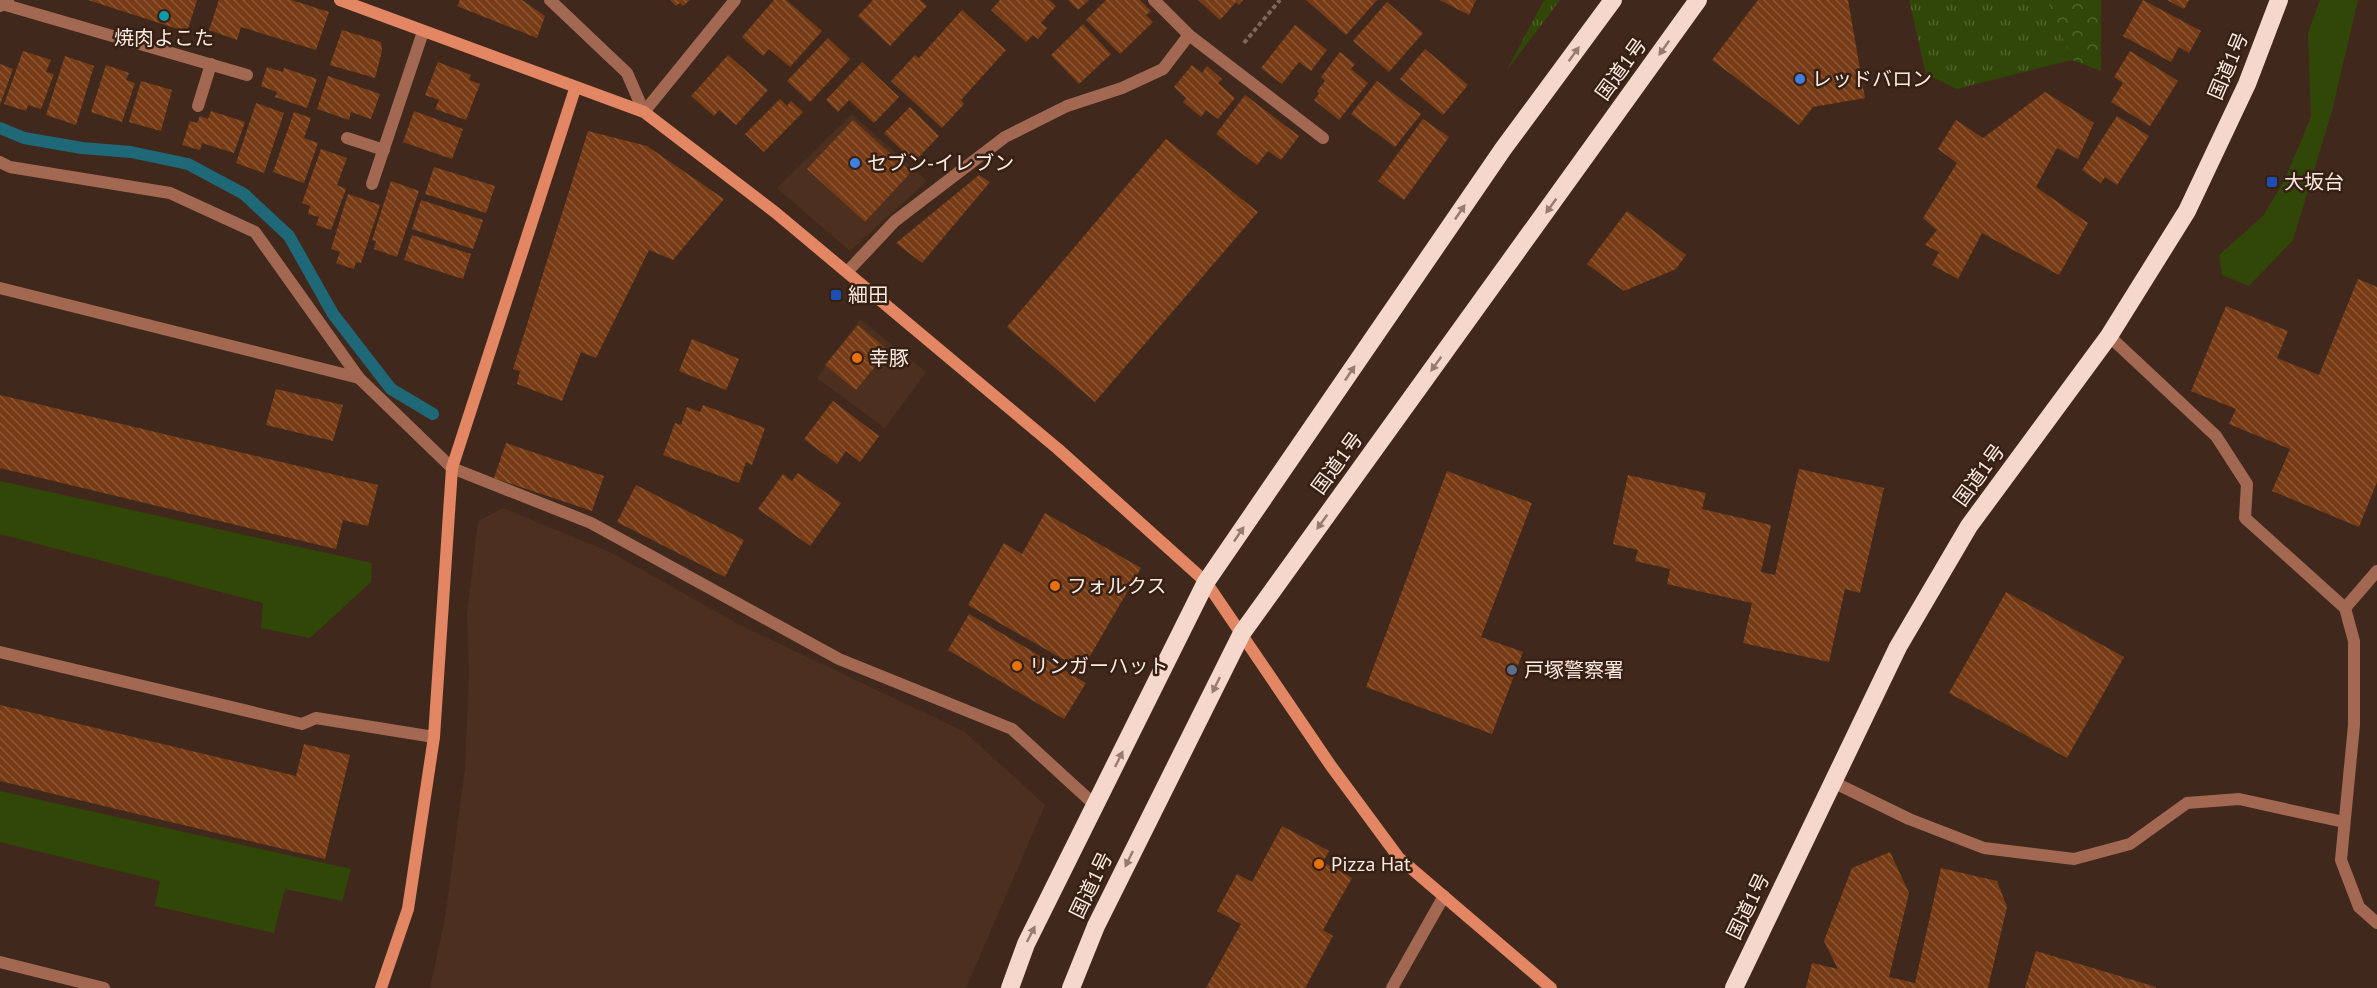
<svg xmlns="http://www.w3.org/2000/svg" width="2377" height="988" font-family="'PT Sans','Noto Sans JP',sans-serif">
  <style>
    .built { fill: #4c2f1e }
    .grass { fill: url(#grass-tufts) }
    .forest { fill: url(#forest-crowns) }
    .garden { fill: #314707 }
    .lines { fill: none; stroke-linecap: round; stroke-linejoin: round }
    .stream { stroke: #1f6877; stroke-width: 12 }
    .building { fill: url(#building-back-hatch) }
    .path { stroke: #7d685d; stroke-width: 4; stroke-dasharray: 4.5 3; stroke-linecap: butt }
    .lane { stroke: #a26852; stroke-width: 12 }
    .street { stroke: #a26852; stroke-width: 12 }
    .secondary { stroke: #e28663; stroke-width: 12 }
    .highway { stroke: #f5d7cc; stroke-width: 18 }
    .oneway { fill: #967b70 }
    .culture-dot { fill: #0f9aa8; stroke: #361f13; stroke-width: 2 }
    .shop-dot { fill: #3f7fe0; stroke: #361f13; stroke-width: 2 }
    .transit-dot { fill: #1a4fb4; stroke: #361f13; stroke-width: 2 }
    .food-dot { fill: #e8710a; stroke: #361f13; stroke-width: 2 }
    .service-dot { fill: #5c6f8a; stroke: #361f13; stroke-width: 2 }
    .labels { text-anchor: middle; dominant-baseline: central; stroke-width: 5; stroke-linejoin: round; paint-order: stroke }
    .poi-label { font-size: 20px; fill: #faeae2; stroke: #361f13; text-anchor: start }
    .street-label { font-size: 20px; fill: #faeae2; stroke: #361f13 }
  </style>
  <defs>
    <pattern id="grass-tufts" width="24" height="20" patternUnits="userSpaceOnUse" patternTransform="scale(1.5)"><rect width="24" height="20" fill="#314707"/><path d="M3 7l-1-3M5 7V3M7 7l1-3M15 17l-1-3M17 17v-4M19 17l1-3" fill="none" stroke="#50622b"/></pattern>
    <pattern id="forest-crowns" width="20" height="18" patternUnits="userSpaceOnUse" patternTransform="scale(1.5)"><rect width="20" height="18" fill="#314707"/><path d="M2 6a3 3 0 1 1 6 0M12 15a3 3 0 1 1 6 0" fill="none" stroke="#50622b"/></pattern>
    <pattern id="building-back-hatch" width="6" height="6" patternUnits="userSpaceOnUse" patternTransform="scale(1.5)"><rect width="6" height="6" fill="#773b15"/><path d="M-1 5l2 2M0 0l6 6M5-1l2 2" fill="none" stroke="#8b5837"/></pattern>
  </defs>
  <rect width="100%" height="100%" fill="#40291c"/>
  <!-- built -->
  <g class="built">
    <path d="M 852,114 L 927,181 L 850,251 L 777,188 Z"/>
    <path d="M 860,319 L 926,372 L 885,428 L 817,378 Z"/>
    <path d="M 503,508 L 612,553 L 740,625 L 965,732 L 1045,805 L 966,988 L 430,988 L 445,918 L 465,769 L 469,674 L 467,614 L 478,521 Z"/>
  </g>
  <!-- grass -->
  <g class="grass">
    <path d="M 1544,0 L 1560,0 L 1507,70 Z"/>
    <path d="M 1909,0 L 2047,0 L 2072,60 L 1957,89 L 1926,74 Z"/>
  </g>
  <!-- forest -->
  <path class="forest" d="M 2047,0 L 2101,0 L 2101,71 L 2072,60 Z"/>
  <!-- garden -->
  <g class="garden">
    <path d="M 2320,0 L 2358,0 L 2332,111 L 2293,240 L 2249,286 L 2222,275 L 2219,255 L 2263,216 L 2285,179 L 2311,117 L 2308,33 Z"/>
    <path d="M 0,481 L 372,563 L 371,582 L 310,638 L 261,628 L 263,603 L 0,534 Z"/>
    <path d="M 0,791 L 351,869 L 342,901 L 285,889 L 274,933 L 155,906 L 160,881 L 0,842 Z"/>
  </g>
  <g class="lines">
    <!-- stream -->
    <path class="stream" d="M 0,128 L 24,138 L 82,148 L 131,152 L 188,164 L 244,194 L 289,236 L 333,314 L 391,389 L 433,414"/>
  </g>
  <!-- building -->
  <g class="building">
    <path d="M 88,0 L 197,0 L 187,32 Z"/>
    <path d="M 219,0 L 291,0 L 329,12 L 316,50 L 241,27 L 237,40 L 209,30 Z"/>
    <path d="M 460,0 L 522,0 L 545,16 L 537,38 L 457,6 Z"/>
    <path d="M 670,0 L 690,0 L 683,6 L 680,3 L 676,6 Z"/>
    <path d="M 774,0 L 786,0 L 822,31 L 790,67 L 769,49 L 763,56 L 742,37 Z"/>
    <path d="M 873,0 L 920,0 L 927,6 L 890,46 L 858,16 Z"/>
    <path d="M 1000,0 L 1049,0 L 1056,6 L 1041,23 L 1047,28 L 1038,39 L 1033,35 L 1026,42 L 991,10 Z"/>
    <path d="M 1068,0 L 1089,0 L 1078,10 Z"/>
    <path d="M 1106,0 L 1140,0 L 1151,11 L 1146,15 L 1153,22 L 1120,54 L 1086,20 Z"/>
    <path d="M 1198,0 L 1243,0 L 1239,5 L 1236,2 L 1220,20 Z"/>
    <path d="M 1306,0 L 1377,0 L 1346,35 Z"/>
    <path d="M 1440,0 L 1476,0 L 1469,15 Z"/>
    <path d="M 1758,0 L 1848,0 L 1865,98 L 1813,107 L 1799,125 L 1712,60 Z"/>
    <path d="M 2143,0 L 2201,31 L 2189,53 L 2179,47 L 2171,62 L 2123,36 Z"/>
    <path d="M 2167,0 L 2189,0 L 2184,9 Z"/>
    <path d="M 1387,2 L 1423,33 L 1389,72 L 1353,41 Z"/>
    <path d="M 962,10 L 1006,50 L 961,100 L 964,104 L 942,128 L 891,81 L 915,55 L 919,58 Z"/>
    <path d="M 1083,24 L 1111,54 L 1079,84 L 1051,55 Z"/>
    <path d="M 1295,25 L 1327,50 L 1311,71 L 1299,62 L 1282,84 L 1261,68 Z"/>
    <path d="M 342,30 L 381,42 L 382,51 L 375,78 L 330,65 Z"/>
    <path d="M 828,38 L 850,59 L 810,102 L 787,81 Z"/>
    <path d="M 1425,49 L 1468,85 L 1443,115 L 1400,79 Z"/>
    <path d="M 23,51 L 51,60 L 46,72 L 54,74 L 41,109 L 28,105 L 26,111 L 4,104 Z"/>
    <path d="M 2130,51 L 2178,81 L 2150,126 L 2111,102 L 2123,83 L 2114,77 Z"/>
    <path d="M 1340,52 L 1355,64 L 1351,69 L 1368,83 L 1339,120 L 1314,100 L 1319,94 L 1317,91 L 1325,81 L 1321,77 Z"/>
    <path d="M 728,55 L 768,90 L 736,125 L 719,110 L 714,116 L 691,96 Z"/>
    <path d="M 65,56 L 94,66 L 76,125 L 46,115 Z"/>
    <path d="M 438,62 L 471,75 L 469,80 L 480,84 L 466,120 L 435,109 L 439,100 L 425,95 Z"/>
    <path d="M 862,62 L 899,97 L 874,123 L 849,100 L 838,112 L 826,100 Z"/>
    <path d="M 0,64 L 13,69 L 0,105 Z"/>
    <path d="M 106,65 L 129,73 L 126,80 L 135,83 L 122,122 L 91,112 Z"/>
    <path d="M 1192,65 L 1202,73 L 1207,66 L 1222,79 L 1218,83 L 1235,98 L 1218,119 L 1206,110 L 1201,117 L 1183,102 L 1186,98 L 1174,87 Z"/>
    <path d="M 267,67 L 283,72 L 284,68 L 317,79 L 307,108 L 275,97 L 277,92 L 261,86 Z"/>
    <path d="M 328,76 L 380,94 L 371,119 L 351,112 L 349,120 L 317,109 Z"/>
    <path d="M 141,81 L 172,90 L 161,131 L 129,122 Z"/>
    <path d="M 1377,81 L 1421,114 L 1395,147 L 1351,114 Z"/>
    <path d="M 2045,92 L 2094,123 L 2078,159 L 2057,148 L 2036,187 L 2088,223 L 2059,275 L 1982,233 L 1958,279 L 1932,265 L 1939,252 L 1925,245 L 1937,230 L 1923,218 L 1957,163 L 1938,149 L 1956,120 L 1983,138 Z"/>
    <path d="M 1245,95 L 1299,136 L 1281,160 L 1268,151 L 1257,165 L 1216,134 Z"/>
    <path d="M 780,99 L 787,106 L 791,101 L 803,112 L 764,152 L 745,134 Z"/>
    <path d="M 256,103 L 284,113 L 264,173 L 236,163 Z"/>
    <path d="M 910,107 L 939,136 L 914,162 L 884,133 Z"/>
    <path d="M 211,111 L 245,122 L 234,153 L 202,143 L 200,150 L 182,145 L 190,121 L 197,123 L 200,116 L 208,119 Z"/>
    <path d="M 414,111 L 463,129 L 452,159 L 403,142 Z"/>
    <path d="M 294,112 L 311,118 L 304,138 L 318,143 L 304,183 L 273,172 Z"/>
    <path d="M 2117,116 L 2149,136 L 2117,185 L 2105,177 L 2101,183 L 2082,170 Z"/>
    <path d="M 1423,119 L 1449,137 L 1404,200 L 1378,181 Z"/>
    <path d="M 853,120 L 911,172 L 865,222 L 807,169 Z"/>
    <path d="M 588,131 L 647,146 L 724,199 L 673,260 L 649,250 L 596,358 L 581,352 L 562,401 L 517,384 L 520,371 L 513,369 Z"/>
    <path d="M 1166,139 L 1258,212 L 1095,402 L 1007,327 Z"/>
    <path d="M 321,149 L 347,158 L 337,185 L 346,189 L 331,230 L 316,225 L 319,217 L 308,214 L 310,206 L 302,203 Z"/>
    <path d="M 434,167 L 495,186 L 486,213 L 425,194 Z"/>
    <path d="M 979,175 L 990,182 L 922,263 L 896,243 Z"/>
    <path d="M 391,181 L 419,191 L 397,257 L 374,249 L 376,241 L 372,240 Z"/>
    <path d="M 348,194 L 380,205 L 361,263 L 356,262 L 354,269 L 336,263 L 340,252 L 331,249 Z"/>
    <path d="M 421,200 L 483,220 L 473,249 L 412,229 Z"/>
    <path d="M 1627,211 L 1686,255 L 1676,269 L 1624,291 L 1587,264 Z"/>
    <path d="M 412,235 L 471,254 L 463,279 L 404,260 Z"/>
    <path d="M 2358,279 L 2377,287 L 2377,482 L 2359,527 L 2272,491 L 2290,449 L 2229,424 L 2236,409 L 2191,391 L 2226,306 L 2288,331 L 2277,358 L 2319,375 Z"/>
    <path d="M 858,325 L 888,350 L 856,390 L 825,365 Z"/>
    <path d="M 692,339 L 739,359 L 726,390 L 679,371 Z"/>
    <path d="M 276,389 L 343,405 L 333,441 L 266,425 Z"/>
    <path d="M 0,395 L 378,485 L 368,526 L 343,520 L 336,549 L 0,468 Z"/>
    <path d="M 833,401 L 879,436 L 860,462 L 846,451 L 837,464 L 804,439 Z"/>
    <path d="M 703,405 L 765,428 L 752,465 L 746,462 L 739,483 L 663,455 L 675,423 L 681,425 L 687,407 L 700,412 Z"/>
    <path d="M 506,443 L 604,476 L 592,511 L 494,478 Z"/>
    <path d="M 1799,469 L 1884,488 L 1860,593 L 1845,589 L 1829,662 L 1743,643 L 1752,603 L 1667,584 L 1670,569 L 1635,561 L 1638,550 L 1613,544 L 1628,475 L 1706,493 L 1702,509 L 1771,525 L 1761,572 L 1775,575 Z"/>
    <path d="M 1447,471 L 1532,503 L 1481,637 L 1523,652 L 1492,734 L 1366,687 Z"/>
    <path d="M 798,473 L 841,503 L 810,546 L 758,509 L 783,474 L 792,481 Z"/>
    <path d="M 636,485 L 744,540 L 725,577 L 617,522 Z"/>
    <path d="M 1045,513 L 1141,568 L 1082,670 L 968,605 L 1004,543 L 1022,554 Z"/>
    <path d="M 2006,592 L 2124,657 L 2067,758 L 1949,693 Z"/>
    <path d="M 969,614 L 1086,683 L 1064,719 L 948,650 Z"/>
    <path d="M 0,705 L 296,776 L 304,744 L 350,755 L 325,859 L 0,781 Z"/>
    <path d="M 1282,826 L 1329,851 L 1323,862 L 1352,878 L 1323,930 L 1333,936 L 1305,988 L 1206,988 L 1241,924 L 1217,911 L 1237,874 L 1252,882 Z"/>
    <path d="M 1890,852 L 1909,893 L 1889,977 L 1915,983 L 1941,868 L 1997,881 L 2007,907 L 1988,988 L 1806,988 L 1812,963 L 1838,969 L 1824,941 L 1852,868 Z"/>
    <path d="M 2036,951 L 2156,987 L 2156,988 L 2025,988 Z"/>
  </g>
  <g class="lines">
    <!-- path -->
    <path class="path" d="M 1244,43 L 1280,0"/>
    <!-- lane -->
    <g class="lane">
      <path d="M 2,4 L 247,75"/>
      <path d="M 198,106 L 211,64"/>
      <path d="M 347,138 L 384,150"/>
      <path d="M 372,184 L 423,32"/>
      <path d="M 847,272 L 895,221 L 1005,137 L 1067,106 L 1122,88 L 1163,69 L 1189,35 L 1154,0"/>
      <path d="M 0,288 L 359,378"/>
      <path d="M 0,652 L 302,724 L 316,718 L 434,737"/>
      <path d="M 0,962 L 104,988"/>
    </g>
    <!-- street -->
    <g class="street">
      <path d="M 550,0 L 627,73 L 644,112 L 735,0"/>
      <path d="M 0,6 L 8,0"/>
      <path d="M 1189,35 L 1323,138"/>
      <path d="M 0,162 L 10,167 L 170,193 L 255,232 L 359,378 L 452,468 L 591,523 L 839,659 L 1012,729 L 1096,806"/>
      <path d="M 2109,336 L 2216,436 L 2247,484 L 2245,518 L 2345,608 L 2354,641 L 2354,725 L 2341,860 L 2359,907 L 2377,923"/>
      <path d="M 2345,608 L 2377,571"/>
      <path d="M 1833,782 L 1909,819 L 1984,848 L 2074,859 L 2130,844 L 2187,803 L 2239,799 L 2344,822"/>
      <path d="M 1392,988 L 1444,896"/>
    </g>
    <!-- secondary -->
    <g class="secondary">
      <path d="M 340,0 L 644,112 L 776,213 L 1058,449 L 1206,582 L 1331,766 L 1399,858 L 1551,988"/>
      <path d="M 381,988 L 408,909 L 434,737 L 452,468 L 575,89"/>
    </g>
    <!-- highway -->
    <g class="highway">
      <path d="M 1010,988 L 1026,944 L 1206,582 L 1503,149 L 1613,0"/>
      <path d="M 1071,988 L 1096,926 L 1242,633 L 1698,0"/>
      <path d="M 1734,988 L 1898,647 L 1969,526 L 2109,336 L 2187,211 L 2247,84 L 2279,0"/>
    </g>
  </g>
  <!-- one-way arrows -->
  <defs><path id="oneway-solid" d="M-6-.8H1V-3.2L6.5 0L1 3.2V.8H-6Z" transform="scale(1.5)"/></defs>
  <g class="oneway">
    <use href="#oneway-solid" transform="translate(1664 48) rotate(125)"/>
    <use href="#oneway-solid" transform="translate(1574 54) rotate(-54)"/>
    <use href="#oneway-solid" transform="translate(1551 206) rotate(126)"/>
    <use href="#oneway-solid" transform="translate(1460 212) rotate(-56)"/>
    <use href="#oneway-solid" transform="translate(1436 364) rotate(126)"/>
    <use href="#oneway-solid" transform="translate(1350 373) rotate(-56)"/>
    <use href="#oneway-solid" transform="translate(1322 522) rotate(126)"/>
    <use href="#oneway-solid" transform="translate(1239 534) rotate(-56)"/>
    <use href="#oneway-solid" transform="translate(1216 685) rotate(116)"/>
    <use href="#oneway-solid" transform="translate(1119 759) rotate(-64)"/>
    <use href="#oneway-solid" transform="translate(1129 859) rotate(116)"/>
    <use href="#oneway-solid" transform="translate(1031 934) rotate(-63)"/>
  </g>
  <!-- markers -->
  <circle class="culture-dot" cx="164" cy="16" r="6"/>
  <g class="shop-dot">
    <circle cx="1800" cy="79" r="6"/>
    <circle cx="855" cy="163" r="6"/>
  </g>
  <g class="transit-dot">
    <rect x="2266" y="176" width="12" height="12" rx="3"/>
    <rect x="830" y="289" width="12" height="12" rx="3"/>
  </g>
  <g class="food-dot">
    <circle cx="857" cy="358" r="6"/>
    <circle cx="1055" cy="586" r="6"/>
    <circle cx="1017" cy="666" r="6"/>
    <circle cx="1319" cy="864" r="6"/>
  </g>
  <circle class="service-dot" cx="1512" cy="670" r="6"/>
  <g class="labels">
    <!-- poi labels -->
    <g class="poi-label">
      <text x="164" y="38" text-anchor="middle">焼肉よこた</text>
      <text x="1812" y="79">レッドバロン</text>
      <text x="867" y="163">セブン-イレブン</text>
      <text x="2284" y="182">大坂台</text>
      <text x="848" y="295">細田</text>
      <text x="869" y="358">幸豚</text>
      <text x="1067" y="586">フォルクス</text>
      <text x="1029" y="666">リンガーハット</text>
      <text x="1524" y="670">戸塚警察署</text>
      <text x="1331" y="864">Pizza Hat</text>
    </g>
    <!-- street labels -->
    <g class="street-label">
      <text transform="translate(2228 66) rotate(-67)">国道1号</text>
      <text transform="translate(1621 69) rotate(-54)">国道1号</text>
      <text transform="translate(1337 463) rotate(-54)">国道1号</text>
      <text transform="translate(1979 475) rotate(-54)">国道1号</text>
      <text transform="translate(1091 885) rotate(-64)">国道1号</text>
      <text transform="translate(1748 906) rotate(-64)">国道1号</text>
    </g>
  </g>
</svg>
